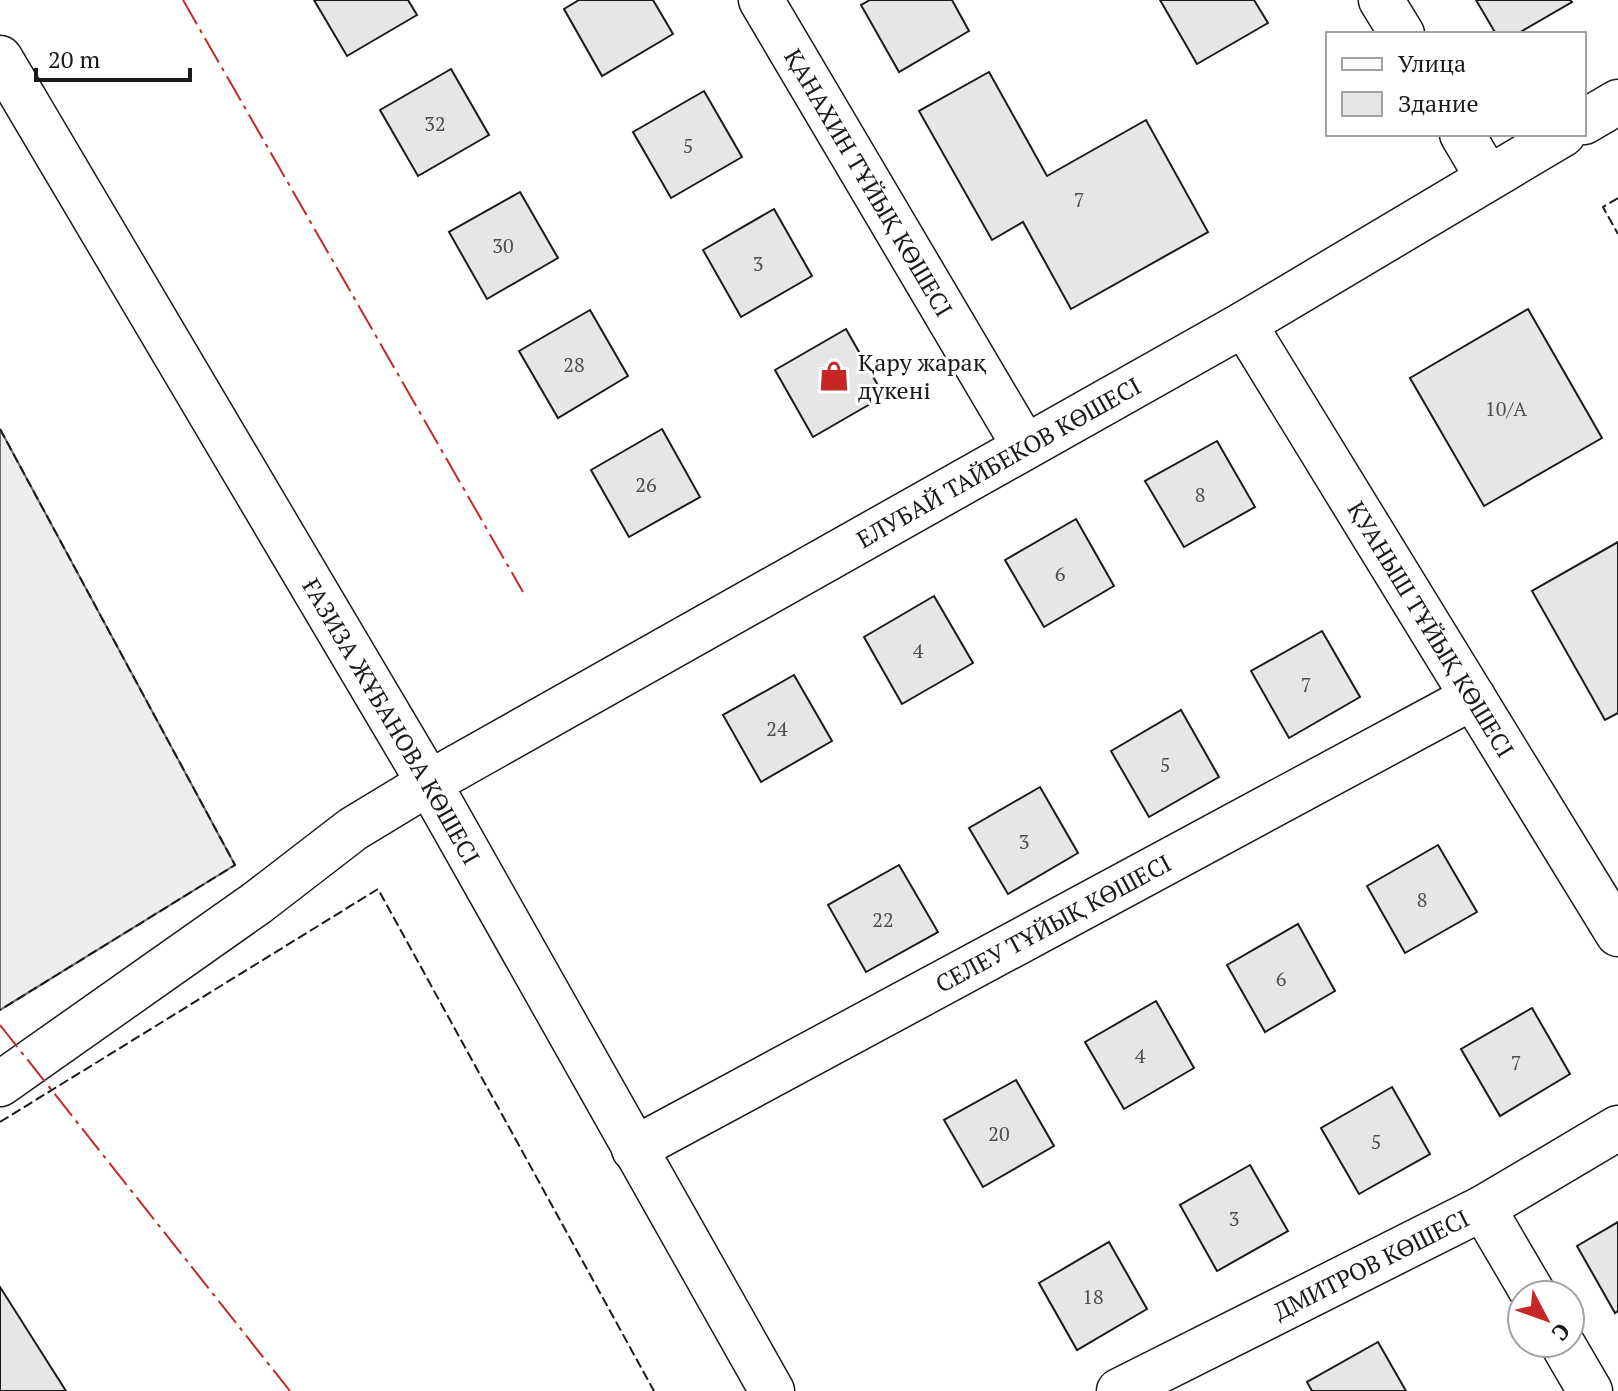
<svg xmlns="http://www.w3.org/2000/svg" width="1618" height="1391" font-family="'PT Serif',serif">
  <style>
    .parking { fill: #ededed; stroke: #6a6a6a; stroke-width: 2 }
    .building { fill: #e6e6e6; stroke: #1a1a1a; stroke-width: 2 }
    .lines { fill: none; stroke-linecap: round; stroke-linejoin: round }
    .minor-casing { stroke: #1a1a1a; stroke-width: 47 }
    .major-casing { stroke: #1a1a1a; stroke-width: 47 }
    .minor { stroke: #fff; stroke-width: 44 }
    .major { stroke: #fff; stroke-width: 44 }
    .fence { stroke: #1a1a1a; stroke-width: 2; stroke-dasharray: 10 4; stroke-linecap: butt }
    .power { stroke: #c62828; stroke-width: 2; stroke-dasharray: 28 6 4 6; stroke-linecap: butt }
    .labels { text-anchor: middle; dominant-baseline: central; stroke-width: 6; stroke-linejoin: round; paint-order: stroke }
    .number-label { font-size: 20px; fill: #4d4d4d }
    .street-label { font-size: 24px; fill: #1a1a1a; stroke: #fff }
    .poi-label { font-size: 24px; fill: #1a1a1a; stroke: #fff; text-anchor: start }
  </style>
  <rect width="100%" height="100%" fill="#fff"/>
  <!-- parking -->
  <path class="parking" d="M 0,429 L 235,865 L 0,1010 Z"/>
  <!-- building -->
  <g class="building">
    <path d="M 314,0 L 408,0 L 417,15 L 347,56 Z"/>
    <path d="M 579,0 L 653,0 L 673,34 L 602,76 L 564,9 Z"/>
    <path d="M 870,0 L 952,0 L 969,31 L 899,72 L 861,5 Z"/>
    <path d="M 1160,0 L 1254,0 L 1268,23 L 1197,64 Z"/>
    <path d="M 1476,0 L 1570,0 L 1572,2 L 1517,34 L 1496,34 Z"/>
    <path d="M 451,69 L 489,135 L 418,176 L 380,110 Z"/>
    <path d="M 989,72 L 1047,176 L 1146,120 L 1208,232 L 1071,309 L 1023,222 L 992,240 L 919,111 Z"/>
    <path d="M 704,91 L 742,157 L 671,198 L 633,132 Z"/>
    <path d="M 520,192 L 558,258 L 487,299 L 449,232 Z"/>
    <path d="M 774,209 L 812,276 L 741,317 L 703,250 Z"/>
    <path d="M 1528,309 L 1602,438 L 1484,506 L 1410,378 Z"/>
    <path d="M 590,310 L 628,376 L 558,418 L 519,351 Z"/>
    <path d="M 846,329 L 884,396 L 813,437 L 775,370 Z"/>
    <path d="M 662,429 L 700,497 L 629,537 L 591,470 Z"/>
    <path d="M 1217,441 L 1255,507 L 1184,547 L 1145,481 Z"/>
    <path d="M 1076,519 L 1114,586 L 1044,627 L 1005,560 Z"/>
    <path d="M 1618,542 L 1618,713 L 1605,720 L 1532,591 Z"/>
    <path d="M 934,596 L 973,663 L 902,704 L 864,637 Z"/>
    <path d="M 1322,631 L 1360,697 L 1289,738 L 1251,671 Z"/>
    <path d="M 794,675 L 832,741 L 761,782 L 723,715 Z"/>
    <path d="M 1181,710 L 1219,777 L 1149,817 L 1111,751 Z"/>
    <path d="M 1040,787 L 1078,853 L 1008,894 L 969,828 Z"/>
    <path d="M 1438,845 L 1477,912 L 1405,953 L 1367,886 Z"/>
    <path d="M 899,865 L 938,932 L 866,972 L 828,905 Z"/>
    <path d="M 1298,924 L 1335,991 L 1265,1032 L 1227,965 Z"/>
    <path d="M 1156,1001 L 1194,1068 L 1124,1109 L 1085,1042 Z"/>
    <path d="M 1532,1008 L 1570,1074 L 1500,1116 L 1461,1049 Z"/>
    <path d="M 1016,1080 L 1054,1146 L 983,1187 L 944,1120 Z"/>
    <path d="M 1392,1087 L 1430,1154 L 1359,1194 L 1321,1128 Z"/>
    <path d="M 1250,1165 L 1288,1231 L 1217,1271 L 1180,1205 Z"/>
    <path d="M 1618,1222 L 1618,1311 L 1615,1313 L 1577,1246 Z"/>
    <path d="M 1109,1242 L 1147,1309 L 1077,1350 L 1039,1283 Z"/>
    <path d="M 0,1287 L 66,1391 L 0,1391 Z"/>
    <path d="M 1378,1342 L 1406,1391 L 1312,1391 L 1307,1382 Z"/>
  </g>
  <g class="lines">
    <!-- minor casing -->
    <g class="minor-casing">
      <g id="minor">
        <path id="s1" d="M 761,0 L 1025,447"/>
        <path d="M 1381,0 L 1402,34"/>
        <path d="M 1584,122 L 1618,102"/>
        <path d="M 1462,134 L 1488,178"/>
        <path id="s2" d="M 1244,324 L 1618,934"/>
        <path id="s3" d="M 0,1084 L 257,903 L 353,829 L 429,783 L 1244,324 L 1563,134"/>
        <path id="s4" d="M 634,1149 L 1473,697"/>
        <path d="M 1483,1208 L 1534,1295"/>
        <path d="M 1562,1343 L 1590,1391"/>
        <path id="s5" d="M 1119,1391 L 1483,1208 L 1618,1128"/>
      </g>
    </g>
    <!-- major casing -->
    <g class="major-casing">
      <g id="major">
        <path id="s6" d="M 0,58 L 429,783 L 772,1391"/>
      </g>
    </g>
    <!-- minor -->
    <use href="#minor" class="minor"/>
    <!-- major -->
    <use href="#major" class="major"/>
    <!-- fence -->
    <g class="fence">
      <path d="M 1618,198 L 1603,207 L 1618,234"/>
      <path d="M 0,429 L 235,865 L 0,1010"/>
      <path d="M 0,1122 L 378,889 L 654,1391"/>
    </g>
    <!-- power -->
    <g class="power">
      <path d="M 183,0 L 523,592"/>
      <path d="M 0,1025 L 290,1391"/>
    </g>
  </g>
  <!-- icons -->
  <defs>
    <g id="shop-bare" transform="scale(2.4)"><path d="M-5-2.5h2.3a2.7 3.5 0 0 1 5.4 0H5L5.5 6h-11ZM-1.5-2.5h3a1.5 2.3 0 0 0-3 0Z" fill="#c62828" stroke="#fff" stroke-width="2.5" paint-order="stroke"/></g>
  </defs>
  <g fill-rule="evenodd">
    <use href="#shop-bare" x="834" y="376"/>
  </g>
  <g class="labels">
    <!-- number labels -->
    <g class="number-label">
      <text x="435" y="123">32</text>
      <text x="688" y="145">5</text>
      <text x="1079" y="199">7</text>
      <text x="503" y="245">30</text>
      <text x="758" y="263">3</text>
      <text x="574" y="364">28</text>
      <text x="1506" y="408">10/А</text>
      <text x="646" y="484">26</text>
      <text x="1200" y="494">8</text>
      <text x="1060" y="573">6</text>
      <text x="918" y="650">4</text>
      <text x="1306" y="684">7</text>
      <text x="777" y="728">24</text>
      <text x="1165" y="764">5</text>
      <text x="1024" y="841">3</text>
      <text x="1422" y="899">8</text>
      <text x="883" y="919">22</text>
      <text x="1281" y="978">6</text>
      <text x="1140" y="1055">4</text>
      <text x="1516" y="1062">7</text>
      <text x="999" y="1133">20</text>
      <text x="1376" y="1141">5</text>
      <text x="1234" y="1218">3</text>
      <text x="1093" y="1296">18</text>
    </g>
    <!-- street labels -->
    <g class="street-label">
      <text stroke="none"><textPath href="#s1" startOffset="212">ҚАНАХИН ТҰЙЫҚ КӨШЕСІ</textPath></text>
      <text stroke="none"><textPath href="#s3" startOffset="1178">ЕЛУБАЙ ТАЙБЕКОВ КӨШЕСІ</textPath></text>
      <text stroke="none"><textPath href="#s2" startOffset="358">ҚУАНЫШ ТҰЙЫҚ КӨШЕСІ</textPath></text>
      <text stroke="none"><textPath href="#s6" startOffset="770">ҒАЗИЗА ЖҰБАНОВА КӨШЕСІ</textPath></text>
      <text stroke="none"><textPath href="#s4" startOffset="476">СЕЛЕУ ТҰЙЫҚ КӨШЕСІ</textPath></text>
      <text stroke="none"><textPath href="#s5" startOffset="282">ДМИТРОВ КӨШЕСІ</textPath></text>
    </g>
    <!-- poi labels -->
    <g class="poi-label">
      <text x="858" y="362">Қару жарақ<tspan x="858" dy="28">дүкені</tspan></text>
    </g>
  </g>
  <!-- legend -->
  <rect x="1326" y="32" width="260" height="104" fill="#ffffff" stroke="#a3a3a3" stroke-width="2"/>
  <rect x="1342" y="58" width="40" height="12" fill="#ffffff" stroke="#a3a3a3" stroke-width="2"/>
  <text x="1398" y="72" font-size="24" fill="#1a1a1a">Улица</text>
  <rect x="1342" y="92" width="40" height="24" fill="#e6e6e6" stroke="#a3a3a3" stroke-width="2"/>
  <text x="1398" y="112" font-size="24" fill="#1a1a1a">Здание</text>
  <!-- north arrow -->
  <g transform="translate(1546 1319) rotate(131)"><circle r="38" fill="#ffffff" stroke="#a3a3a3" stroke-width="2"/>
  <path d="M0-6L14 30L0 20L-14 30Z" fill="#c62828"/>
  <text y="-12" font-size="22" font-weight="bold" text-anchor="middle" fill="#1a1a1a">С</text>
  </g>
  <!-- scale -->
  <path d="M36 68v12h154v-12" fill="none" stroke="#1a1a1a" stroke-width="4"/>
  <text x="48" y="68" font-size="24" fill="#1a1a1a" stroke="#ffffff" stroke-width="6" paint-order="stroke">20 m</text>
</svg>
